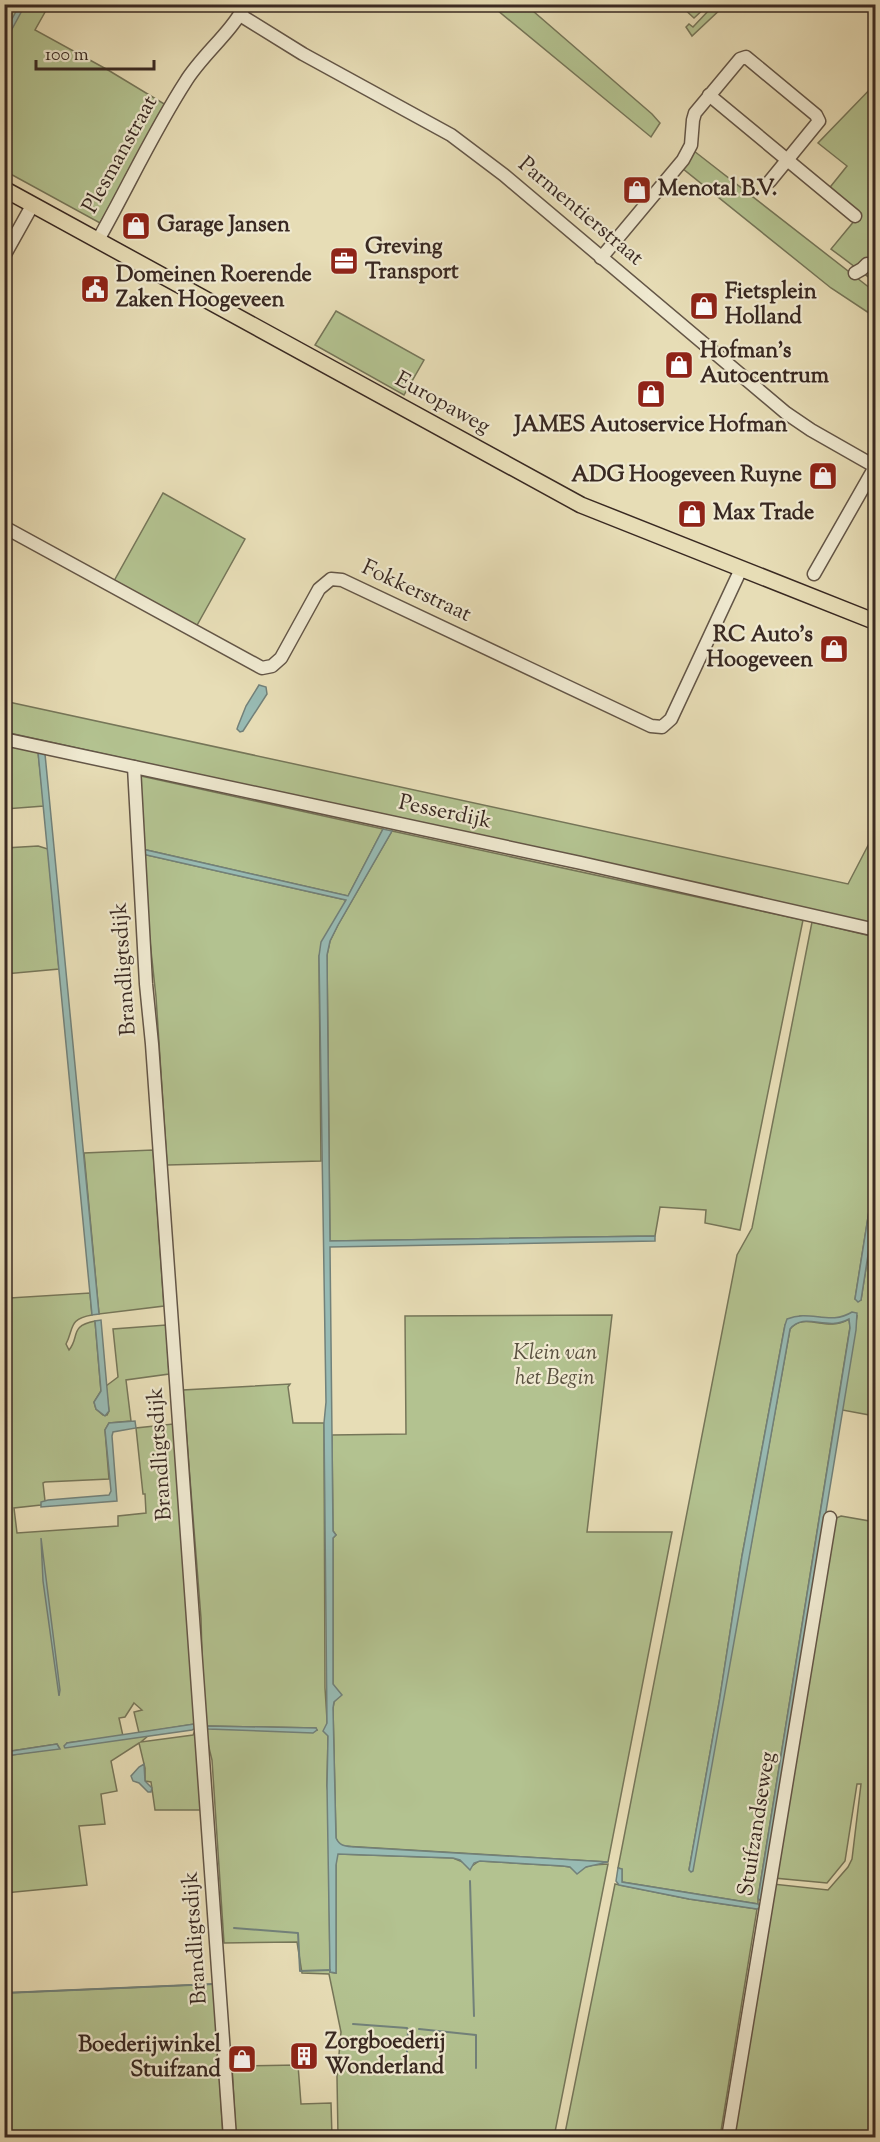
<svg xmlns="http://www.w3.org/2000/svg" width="880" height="2142" font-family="'Sorts Mill Goudy',serif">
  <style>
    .green { fill: #b3c290; stroke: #767659; stroke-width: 1.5; fill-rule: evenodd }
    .water { fill: #98bbb4; stroke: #72817a; stroke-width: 1.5 }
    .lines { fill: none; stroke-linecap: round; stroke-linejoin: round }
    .stream { stroke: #72817a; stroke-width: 2 }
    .minor-casing { stroke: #645647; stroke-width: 15 }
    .major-casing { stroke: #392922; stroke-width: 18 }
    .minor { stroke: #efe9d0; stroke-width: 12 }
    .major { stroke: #e7ddb6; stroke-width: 15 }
    .labels { text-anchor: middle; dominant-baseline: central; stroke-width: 4.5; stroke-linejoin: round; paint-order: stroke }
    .street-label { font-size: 22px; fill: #392922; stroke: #efe9d0 }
    .poi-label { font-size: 22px; font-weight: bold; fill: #392922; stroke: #efe9d0; text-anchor: start }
    .park-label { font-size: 22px; font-style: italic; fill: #584f3e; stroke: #efe9d0 }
  </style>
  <rect width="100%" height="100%" fill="#e7ddb6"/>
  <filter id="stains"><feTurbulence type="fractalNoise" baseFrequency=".00333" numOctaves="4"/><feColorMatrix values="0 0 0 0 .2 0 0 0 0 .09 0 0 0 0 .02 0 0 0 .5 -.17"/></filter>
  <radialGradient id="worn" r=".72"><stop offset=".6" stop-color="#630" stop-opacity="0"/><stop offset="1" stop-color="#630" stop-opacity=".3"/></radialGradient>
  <!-- green -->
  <g class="green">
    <path d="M 4,5 L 49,5 L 35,30 L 108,70 L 166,105 L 100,223 L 5,171 Z"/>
    <path d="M 491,5 L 526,5 L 652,114 L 660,123 L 651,137 Z"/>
    <path d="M 680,5 L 725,5 L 692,36 L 686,27 L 689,24 L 693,27 L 710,9 L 707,6 L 694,18 Z"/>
    <path d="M 875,84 L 875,282 L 831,249 L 855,220 L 827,191 L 847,166 L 818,143 Z"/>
    <path d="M 694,151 L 875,292 L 875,317 L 831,288 L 682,168 Z"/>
    <path d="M 336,311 L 424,360 L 404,395 L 315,345 Z"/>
    <path d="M 163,493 L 245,539 L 196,627 L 114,581 Z"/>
    <path d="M 4,701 L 848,884 L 875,832 L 875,925 L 5,732 Z"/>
    <path d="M 5,744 L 38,752 L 44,806 L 5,809 Z"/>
    <path d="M 141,776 L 383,829 L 348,896 L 142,849 L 142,854 L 346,900 L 319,956 L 321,1161 L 167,1165 L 156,997 L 140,848 Z"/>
    <path d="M 392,831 L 803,920 L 740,1230 L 705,1223 L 706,1210 L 660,1207 L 655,1236 L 330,1241 L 327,955 L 330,941 L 338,925 Z"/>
    <path d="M 38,846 L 48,849 L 59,969 L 5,974 L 5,848 Z"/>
    <path d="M 812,922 L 875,937 L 875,1173 L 855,1299 L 861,1300 L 875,1210 L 875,1416 L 842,1410 L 857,1316 L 837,1319 L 800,1316 L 785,1325 L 742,1556 L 719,1703 L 689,1870 L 736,1627 L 790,1329 C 805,1311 826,1333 849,1319 L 850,1327 C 819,1518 788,1708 758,1898 L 758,1904 L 622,1882 L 622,1869 L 618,1868 L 737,1255 L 752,1228 Z"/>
    <path d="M 153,1150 L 164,1306 L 99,1314 L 84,1153 Z"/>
    <path d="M 4,1258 L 10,1298 L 90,1293 L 92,1315 C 68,1319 74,1329 66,1344 L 69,1350 C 80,1337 69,1326 95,1321 L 101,1391 L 94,1402 L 96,1409 L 103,1415 L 107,1415 L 109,1411 L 106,1386 L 118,1377 L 113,1329 L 166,1325 L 169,1374 L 126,1380 L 131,1421 L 109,1423 L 105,1430 L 109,1479 L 45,1482 L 43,1483 L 45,1501 L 41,1505 L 14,1508 L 17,1533 L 118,1526 L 118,1516 L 146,1513 L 145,1494 L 143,1494 L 136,1428 L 173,1424 L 203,1810 L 155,1810 L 151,1782 L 145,1781 L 145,1768 L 139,1743 L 111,1761 L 117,1791 L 101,1794 L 105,1824 L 79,1826 L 87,1885 L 5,1893 L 5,1756 L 59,1748 L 57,1744 L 5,1752 ZM 134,1703 L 142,1710 L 134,1712 L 139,1733 L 194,1724 L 196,1728 L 193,1735 L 141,1742 L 149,1735 L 65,1747 L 67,1743 L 123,1736 L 119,1718 L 125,1717 Z"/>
    <path d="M 612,1315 L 587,1532 L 672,1532 L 608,1862 L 343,1846 L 339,1844 L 336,1838 L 333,1708 L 336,1691 L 333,1684 L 333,1538 L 336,1535 L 333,1531 L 332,1435 L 406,1434 L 405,1316 Z"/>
    <path d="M 290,1384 L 288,1387 L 293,1423 L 324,1423 L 325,1688 L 328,1736 L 327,1786 L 338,1854 L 453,1858 L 472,1866 L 479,1861 L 563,1866 L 570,1867 L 574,1870 L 593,1865 L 608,1864 L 554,2137 L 338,2137 L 337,2077 L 341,2032 L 329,1974 L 302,1973 L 297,1942 L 224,1943 L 212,1760 L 204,1727 L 201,1618 L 183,1390 ZM 207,1726 L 316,1728 L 317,1730 L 213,1729 ZM 329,1864 L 336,1865 L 336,1973 L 330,1972 Z"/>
    <path d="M 841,1516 L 875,1522 L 875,2137 L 731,2138 L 773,1884 L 828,1890 L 848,1867 L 852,1859 L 861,1784 L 857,1784 L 845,1861 L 827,1883 L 774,1878 L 834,1519 Z"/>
    <path d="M 615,1884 L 689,1899 L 757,1909 L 720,2137 L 564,2138 Z"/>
    <path d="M 214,1984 L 223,2137 L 5,2137 L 4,1993 Z"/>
    <path d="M 298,2065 L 301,2104 L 331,2103 L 332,2137 L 236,2137 L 232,2066 Z"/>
  </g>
  <!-- water -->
  <g class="water">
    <path d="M 20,4 L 25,5 L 5,42 L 5,32 Z"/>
    <path d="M 259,685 L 266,687 L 267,694 L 243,731 L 240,732 L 237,729 L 238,726 L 246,706 Z"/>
    <path d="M 38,752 L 45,754 L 99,1314 L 92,1315 Z"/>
    <path d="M 383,829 L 392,831 L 338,925 L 330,941 L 327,955 L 330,1241 L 655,1236 L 655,1241 L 330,1247 L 333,1531 L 336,1535 L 333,1538 L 333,1684 L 342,1695 L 334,1702 L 333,1708 L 336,1838 C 340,1847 347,1846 355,1847 L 608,1862 L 586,1867 L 577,1874 L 570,1867 L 563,1866 L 480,1861 L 474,1863 L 470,1870 L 460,1860 L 453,1858 L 338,1854 L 336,1865 L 336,1973 L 330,1972 L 327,1786 L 328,1736 L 323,1731 L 327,1723 L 324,1423 L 326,1402 L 319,956 L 321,942 L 346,900 L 142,854 L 142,849 L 348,896 Z"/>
    <path d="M 875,1173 L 875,1210 L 861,1300 L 858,1302 L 855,1299 Z"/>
    <path d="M 852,1312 L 857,1313 L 856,1330 L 762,1899 L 759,1900 L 758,1898 L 850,1328 L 849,1319 C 826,1332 805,1311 790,1329 L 693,1871 L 691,1872 L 689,1870 L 719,1703 L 742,1556 L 785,1325 L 787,1319 C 810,1309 830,1326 852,1312 Z"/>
    <path d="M 101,1320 L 109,1411 L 105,1416 L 96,1409 L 94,1402 L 101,1391 L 95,1321 Z"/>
    <path d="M 135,1421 L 136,1428 L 113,1432 L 112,1436 L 117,1501 L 41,1507 L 41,1502 L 48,1500 L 109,1495 L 111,1491 L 105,1430 L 109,1423 Z"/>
    <path d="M 41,1538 L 60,1690 L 59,1696 L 43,1581 Z"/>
    <path d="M 194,1724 L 196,1728 L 192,1730 L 65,1748 L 64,1746 L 67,1743 Z"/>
    <path d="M 207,1726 L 316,1728 L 317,1730 L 313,1733 L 208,1729 L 206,1728 Z"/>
    <path d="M 57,1744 L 60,1749 L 5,1756 L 5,1752 Z"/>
    <path d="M 144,1764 L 145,1781 L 152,1788 L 151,1792 L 148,1792 L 139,1783 L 133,1781 L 131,1776 L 139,1767 Z"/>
    <path d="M 618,1868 L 622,1869 L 622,1882 L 758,1904 L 761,1907 L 757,1909 L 689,1899 L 619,1885 L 616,1881 Z"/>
  </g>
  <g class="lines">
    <!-- stream -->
    <g class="stream">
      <path d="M 470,1881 L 474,2016"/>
      <path d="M 234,1928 L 298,1933 L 300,1971 L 330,1970"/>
      <path d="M 4,1993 L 214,1984"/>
      <path d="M 353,2024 L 407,2028 L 408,2030 L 407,2052"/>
      <path d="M 419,2029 L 476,2035 L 476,2068"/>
    </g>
    <!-- minor casing -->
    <g class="minor-casing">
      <g id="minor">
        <path d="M 240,15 L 303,54 L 451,135 L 504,175 L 786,413 L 811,430 L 876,467"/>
        <path d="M 709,95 L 855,216"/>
        <path d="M 98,240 C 128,187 153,132 186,81 C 203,54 230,34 246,4"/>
        <path d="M 4,256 L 33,204"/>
        <path d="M 601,258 L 683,160 L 691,145 L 693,120 L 695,113 L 740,59 L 746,57 L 816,115 L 819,121 L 770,181"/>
        <path d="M 855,273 L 862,269 L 867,264"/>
        <path d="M 4,527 L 262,668 L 272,666 L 281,658 L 319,589 L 331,579 L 342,580 L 651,726 L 662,727 L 671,719 L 741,569"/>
        <path d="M 814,574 L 875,467"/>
        <path d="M 4,739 L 581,863 L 876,930"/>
        <path d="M 134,767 L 146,984 L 152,1044 L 230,2138"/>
        <path d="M 728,2138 L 830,1518"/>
      </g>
    </g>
    <!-- major casing -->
    <g class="major-casing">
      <path id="major" d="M 4,189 L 581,505 L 876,622"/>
    </g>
    <!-- minor -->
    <use href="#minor" class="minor"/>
    <!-- major -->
    <use href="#major" class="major"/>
  </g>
  <!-- icons -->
  <defs>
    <g id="shop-square" transform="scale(1.5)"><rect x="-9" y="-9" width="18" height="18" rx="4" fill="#8f2418" stroke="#efe9d0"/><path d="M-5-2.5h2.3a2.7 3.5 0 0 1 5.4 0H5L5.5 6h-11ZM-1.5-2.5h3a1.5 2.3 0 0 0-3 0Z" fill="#fff"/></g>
    <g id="office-square" transform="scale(1.5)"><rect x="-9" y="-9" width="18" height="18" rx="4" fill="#8f2418" stroke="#efe9d0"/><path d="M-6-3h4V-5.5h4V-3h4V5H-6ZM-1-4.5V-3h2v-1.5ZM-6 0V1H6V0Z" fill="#fff"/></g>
    <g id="civic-square" transform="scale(1.5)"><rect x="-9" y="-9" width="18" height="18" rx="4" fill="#8f2418" stroke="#efe9d0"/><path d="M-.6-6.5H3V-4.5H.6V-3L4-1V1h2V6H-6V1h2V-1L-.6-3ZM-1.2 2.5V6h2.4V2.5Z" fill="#fff"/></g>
    <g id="building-square" transform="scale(1.5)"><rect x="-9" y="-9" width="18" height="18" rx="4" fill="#8f2418" stroke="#efe9d0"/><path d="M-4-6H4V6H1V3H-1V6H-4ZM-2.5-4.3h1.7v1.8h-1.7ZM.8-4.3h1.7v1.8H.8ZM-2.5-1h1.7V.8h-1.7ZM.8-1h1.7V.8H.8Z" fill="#fff"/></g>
  </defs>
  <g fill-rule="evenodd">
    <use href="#shop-square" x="637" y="190"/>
    <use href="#shop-square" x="136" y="226"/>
    <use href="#office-square" x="344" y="261"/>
    <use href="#civic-square" x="95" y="289"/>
    <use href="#shop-square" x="704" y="306"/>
    <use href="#shop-square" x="679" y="365"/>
    <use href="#shop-square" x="651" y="394"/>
    <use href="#shop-square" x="823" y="476"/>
    <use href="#shop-square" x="692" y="514"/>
    <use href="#shop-square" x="834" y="649"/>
    <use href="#building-square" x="304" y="2056"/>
    <use href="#shop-square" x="242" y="2059"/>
  </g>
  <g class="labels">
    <!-- street labels -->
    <g class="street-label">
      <text transform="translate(121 155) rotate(-61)">Plesmanstraat</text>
      <text transform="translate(580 212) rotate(40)">Parmentierstraat</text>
      <text transform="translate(442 404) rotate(29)">Europaweg</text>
      <text transform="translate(416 592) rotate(25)">Fokkerstraat</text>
      <text transform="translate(445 813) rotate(12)">Pesserdijk</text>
      <text transform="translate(125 969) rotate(-94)">Brandligtsdijk</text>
      <text transform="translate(161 1454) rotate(-94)">Brandligtsdijk</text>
      <text transform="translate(758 1824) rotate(-81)">Stuifzandseweg</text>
      <text transform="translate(196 1938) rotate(-94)">Brandligtsdijk</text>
    </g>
    <!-- poi labels -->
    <g class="poi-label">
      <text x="658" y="190">Menotal B.V.</text>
      <text x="157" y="226">Garage Jansen</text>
      <text x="365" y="248">Greving<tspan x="365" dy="25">Transport</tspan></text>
      <text x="116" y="276">Domeinen Roerende<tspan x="116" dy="25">Zaken Hoogeveen</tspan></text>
      <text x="725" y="293">Fietsplein<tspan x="725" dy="25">Holland</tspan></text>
      <text x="700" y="352">Hofman's<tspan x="700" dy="25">Autocentrum</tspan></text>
      <text x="651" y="426" text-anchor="middle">JAMES Autoservice Hofman</text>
      <text x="802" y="476" text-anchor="end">ADG Hoogeveen Ruyne</text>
      <text x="713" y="514">Max Trade</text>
      <text x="813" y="636" text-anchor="end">RC Auto's<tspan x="813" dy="25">Hoogeveen</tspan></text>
      <text x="325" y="2043">Zorgboederij<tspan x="325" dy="25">Wonderland</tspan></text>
      <text x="221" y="2046" text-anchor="end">Boederijwinkel<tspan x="221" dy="25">Stuifzand</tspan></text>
    </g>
    <!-- park labels -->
    <g class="park-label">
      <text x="555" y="1354">Klein van<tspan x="555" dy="25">het Begin</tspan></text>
    </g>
  </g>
  <!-- margin -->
  <rect width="880" height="2142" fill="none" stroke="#e7ddb6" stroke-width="24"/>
  <rect x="6" y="6" width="868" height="2130" fill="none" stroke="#392922" stroke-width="3"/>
  <rect x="12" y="12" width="856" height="2118" fill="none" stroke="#392922" stroke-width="1.5"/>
  <!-- scale -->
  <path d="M36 60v9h118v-9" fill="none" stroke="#392922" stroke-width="3"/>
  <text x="45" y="60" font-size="18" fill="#392922" stroke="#efe9d0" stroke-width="4.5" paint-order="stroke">100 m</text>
  <rect width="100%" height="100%" filter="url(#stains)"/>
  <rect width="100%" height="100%" fill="url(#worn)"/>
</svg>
